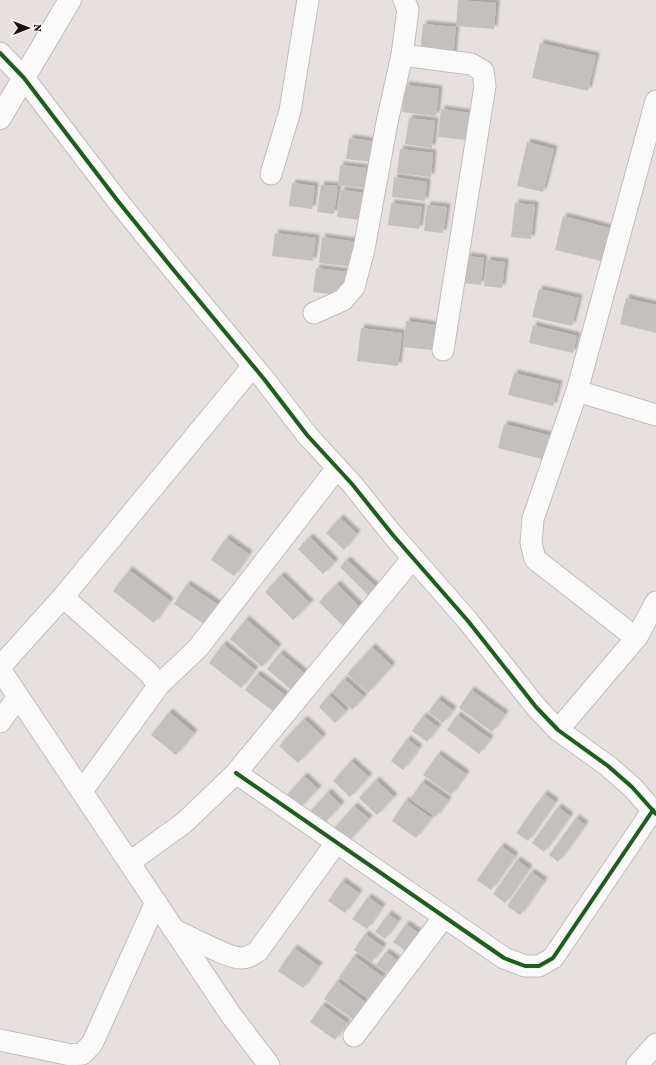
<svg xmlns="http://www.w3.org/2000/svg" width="656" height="1065" font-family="'Crimson Pro',serif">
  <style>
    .building { fill: #c4c0be; filter: url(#shadow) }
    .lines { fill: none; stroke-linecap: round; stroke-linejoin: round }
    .minor-casing { stroke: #c1bdbb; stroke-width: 23 }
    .major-casing { stroke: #c1bdbb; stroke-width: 24 }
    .minor { stroke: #fbfafa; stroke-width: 21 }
    .major { stroke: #fbfafa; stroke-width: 22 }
    .cycleway-casing { stroke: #f7ede7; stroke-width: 6 }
    .cycleway { stroke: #1b5e20; stroke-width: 4 }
  </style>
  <defs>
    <filter id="shadow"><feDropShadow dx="3.5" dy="-3.5" stdDeviation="1" flood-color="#0004"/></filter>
  </defs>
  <rect width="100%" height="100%" fill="#e6e1de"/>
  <!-- building -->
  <g class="building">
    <path d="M 458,0 L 496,3 L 494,29 L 456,26 Z"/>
    <path d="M 423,24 L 456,27 L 453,56 L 420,54 Z"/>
    <path d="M 540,43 L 596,56 L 588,91 L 532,78 Z"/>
    <path d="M 405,85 L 439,89 L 436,116 L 402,112 Z"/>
    <path d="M 441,109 L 471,113 L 467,140 L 438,137 Z"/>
    <path d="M 409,118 L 435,121 L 432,148 L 405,144 Z"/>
    <path d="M 349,138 L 379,142 L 376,162 L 346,159 Z"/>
    <path d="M 527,142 L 554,149 L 543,192 L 517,186 Z"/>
    <path d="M 400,149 L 433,153 L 431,177 L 397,173 Z"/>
    <path d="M 340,165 L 366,168 L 364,188 L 338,185 Z"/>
    <path d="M 394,177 L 427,182 L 425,201 L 392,197 Z"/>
    <path d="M 292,183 L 315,186 L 312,209 L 289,206 Z"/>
    <path d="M 321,185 L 338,186 L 334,214 L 317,212 Z"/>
    <path d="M 341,190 L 373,194 L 369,221 L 337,217 Z"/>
    <path d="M 391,203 L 422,207 L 419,229 L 388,225 Z"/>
    <path d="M 515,203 L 535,205 L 531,239 L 511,237 Z"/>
    <path d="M 427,205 L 447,207 L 443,233 L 424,231 Z"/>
    <path d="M 563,216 L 613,229 L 605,262 L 555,250 Z"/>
    <path d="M 275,233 L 316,238 L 313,261 L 272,256 Z"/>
    <path d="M 322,237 L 358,242 L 355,267 L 319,263 Z"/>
    <path d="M 467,256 L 484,258 L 481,285 L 463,283 Z"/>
    <path d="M 487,260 L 505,262 L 502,288 L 484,286 Z"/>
    <path d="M 316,268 L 348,272 L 345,296 L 313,292 Z"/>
    <path d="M 539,289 L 579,298 L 572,326 L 532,317 Z"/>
    <path d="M 626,298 L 656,305 L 656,333 L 620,324 Z"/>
    <path d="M 406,321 L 435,325 L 432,350 L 403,347 Z"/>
    <path d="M 533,325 L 577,336 L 573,353 L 529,343 Z"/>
    <path d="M 361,328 L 402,333 L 398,366 L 357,361 Z"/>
    <path d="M 514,373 L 559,384 L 553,406 L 508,395 Z"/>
    <path d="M 504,424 L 552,436 L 546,460 L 498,448 Z"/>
    <path d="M 340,518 L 357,534 L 344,550 L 326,533 Z"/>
    <path d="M 310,537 L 335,562 L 323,574 L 298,549 Z"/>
    <path d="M 226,538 L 249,554 L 234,576 L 211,560 Z"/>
    <path d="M 347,560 L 379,590 L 371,598 L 340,567 Z"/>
    <path d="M 129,570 L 170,601 L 154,623 L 113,591 Z"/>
    <path d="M 281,575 L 310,603 L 293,620 L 265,592 Z"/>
    <path d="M 187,584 L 220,606 L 207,626 L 174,604 Z"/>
    <path d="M 337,584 L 363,610 L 345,628 L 319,602 Z"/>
    <path d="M 246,619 L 278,647 L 262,667 L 230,639 Z"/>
    <path d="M 223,644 L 255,670 L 241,688 L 209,663 Z"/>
    <path d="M 372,647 L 392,666 L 368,693 L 347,674 Z"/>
    <path d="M 280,653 L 309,677 L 295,693 L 267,669 Z"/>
    <path d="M 257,674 L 285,695 L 273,711 L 245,690 Z"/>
    <path d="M 344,679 L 364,697 L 352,710 L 332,692 Z"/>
    <path d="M 471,690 L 505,714 L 492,732 L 459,708 Z"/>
    <path d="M 329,695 L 346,711 L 335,723 L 319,707 Z"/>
    <path d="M 438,699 L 453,710 L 443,723 L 428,712 Z"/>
    <path d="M 169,712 L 194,733 L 176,755 L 151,735 Z"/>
    <path d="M 457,715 L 490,739 L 479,754 L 447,730 Z"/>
    <path d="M 423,716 L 438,727 L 427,742 L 412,731 Z"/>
    <path d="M 304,719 L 323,737 L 298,763 L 279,746 Z"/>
    <path d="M 407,739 L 419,748 L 403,770 L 391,761 Z"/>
    <path d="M 438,754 L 466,774 L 451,795 L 423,775 Z"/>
    <path d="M 351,761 L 369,777 L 350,797 L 333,781 Z"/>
    <path d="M 304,776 L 318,789 L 299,809 L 285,797 Z"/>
    <path d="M 376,780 L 394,797 L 377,815 L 359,798 Z"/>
    <path d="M 422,782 L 448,800 L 436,817 L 410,799 Z"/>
    <path d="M 328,792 L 341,805 L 321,826 L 308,814 Z"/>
    <path d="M 544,794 L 555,802 L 528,841 L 516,833 Z"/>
    <path d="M 406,800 L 431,818 L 416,838 L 392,821 Z"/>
    <path d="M 354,806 L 369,819 L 346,844 L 332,831 Z"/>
    <path d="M 558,807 L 570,816 L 544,852 L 532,843 Z"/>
    <path d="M 576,818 L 585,825 L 558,862 L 549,855 Z"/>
    <path d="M 501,846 L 515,856 L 491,890 L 477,880 Z"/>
    <path d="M 517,860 L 529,869 L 505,903 L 493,894 Z"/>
    <path d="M 531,872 L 544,881 L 520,915 L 507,906 Z"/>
    <path d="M 342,881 L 359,893 L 345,913 L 328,901 Z"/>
    <path d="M 368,897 L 382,907 L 367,929 L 352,919 Z"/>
    <path d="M 388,914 L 398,921 L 385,939 L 375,932 Z"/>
    <path d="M 406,924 L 420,934 L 407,952 L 393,942 Z"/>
    <path d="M 365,934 L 383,947 L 372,962 L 354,950 Z"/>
    <path d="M 294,948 L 319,966 L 303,988 L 278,971 Z"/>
    <path d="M 386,952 L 397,960 L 387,973 L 376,965 Z"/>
    <path d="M 354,956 L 383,977 L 368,998 L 339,977 Z"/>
    <path d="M 337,981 L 365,1002 L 353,1019 L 324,999 Z"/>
    <path d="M 322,1005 L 347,1023 L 335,1040 L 310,1022 Z"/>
  </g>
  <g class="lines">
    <!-- minor casing -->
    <g class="minor-casing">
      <g id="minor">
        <path d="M 0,53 L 24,78 L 117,200 L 172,268 L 264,379 L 307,435 L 352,484 L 392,534 L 468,621 L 536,707 L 558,730 L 608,766 L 632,787 L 656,814"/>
        <path d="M 402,55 L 471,64 L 483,71 L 485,86 L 443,350"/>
        <path d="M 656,101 L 577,391 L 656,415"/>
        <path d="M 271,174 L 290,111 L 308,0"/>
        <path d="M 314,313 L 343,300 L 354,287 L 364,249 L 387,122 L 402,55 L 408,10 L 404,0"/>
        <path d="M 577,391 L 533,519 L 531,543 L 535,559 L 636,638"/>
        <path d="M 63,597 L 148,672 L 159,685"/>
        <path d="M 0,667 L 63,597 L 253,366"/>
        <path d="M 0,669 L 231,1015 L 269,1065"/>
        <path d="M 0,722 L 18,697"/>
        <path d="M 558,730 L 637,637 L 656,602"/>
        <path d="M 236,773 L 504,958 L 525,966 L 539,966 L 553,958 L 653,810"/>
        <path d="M 82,791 L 159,685 L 198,648 L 337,468"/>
        <path d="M 130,862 L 185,822 L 236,773 L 413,558"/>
        <path d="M 174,930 C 189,936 227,958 241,958 C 248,958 252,955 258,951 L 336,843"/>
        <path d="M 354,1036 L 444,917"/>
        <path d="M 0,1040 L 71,1055 L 82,1054 L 92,1044 L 156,902"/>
        <path d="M 637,1065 L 656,1044"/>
      </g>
    </g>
    <!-- major casing -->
    <g class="major-casing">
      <path id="major" d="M 0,118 L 70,0"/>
    </g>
    <!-- minor -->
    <use href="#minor" class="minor"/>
    <!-- major -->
    <use href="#major" class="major"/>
    <!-- cycleway casing -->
    <g class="cycleway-casing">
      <g id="cycleway">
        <path d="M 0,53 L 24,78 L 117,200 L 172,268 L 264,379 L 307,435 L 352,484 L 392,534 L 468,621 L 536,707 L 558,730 L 608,766 L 632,787 L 656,814"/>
        <path d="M 236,773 L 504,958 L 525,966 L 539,966 L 553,958 L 653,810"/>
      </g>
    </g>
    <!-- cycleway -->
    <use href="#cycleway" class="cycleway"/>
  </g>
  <!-- north arrow -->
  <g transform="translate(28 28) rotate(90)" stroke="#f7ede7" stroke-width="3" paint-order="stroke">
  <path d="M0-3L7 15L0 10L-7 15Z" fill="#161210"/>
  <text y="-6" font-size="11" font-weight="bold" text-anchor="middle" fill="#161210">N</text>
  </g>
</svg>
